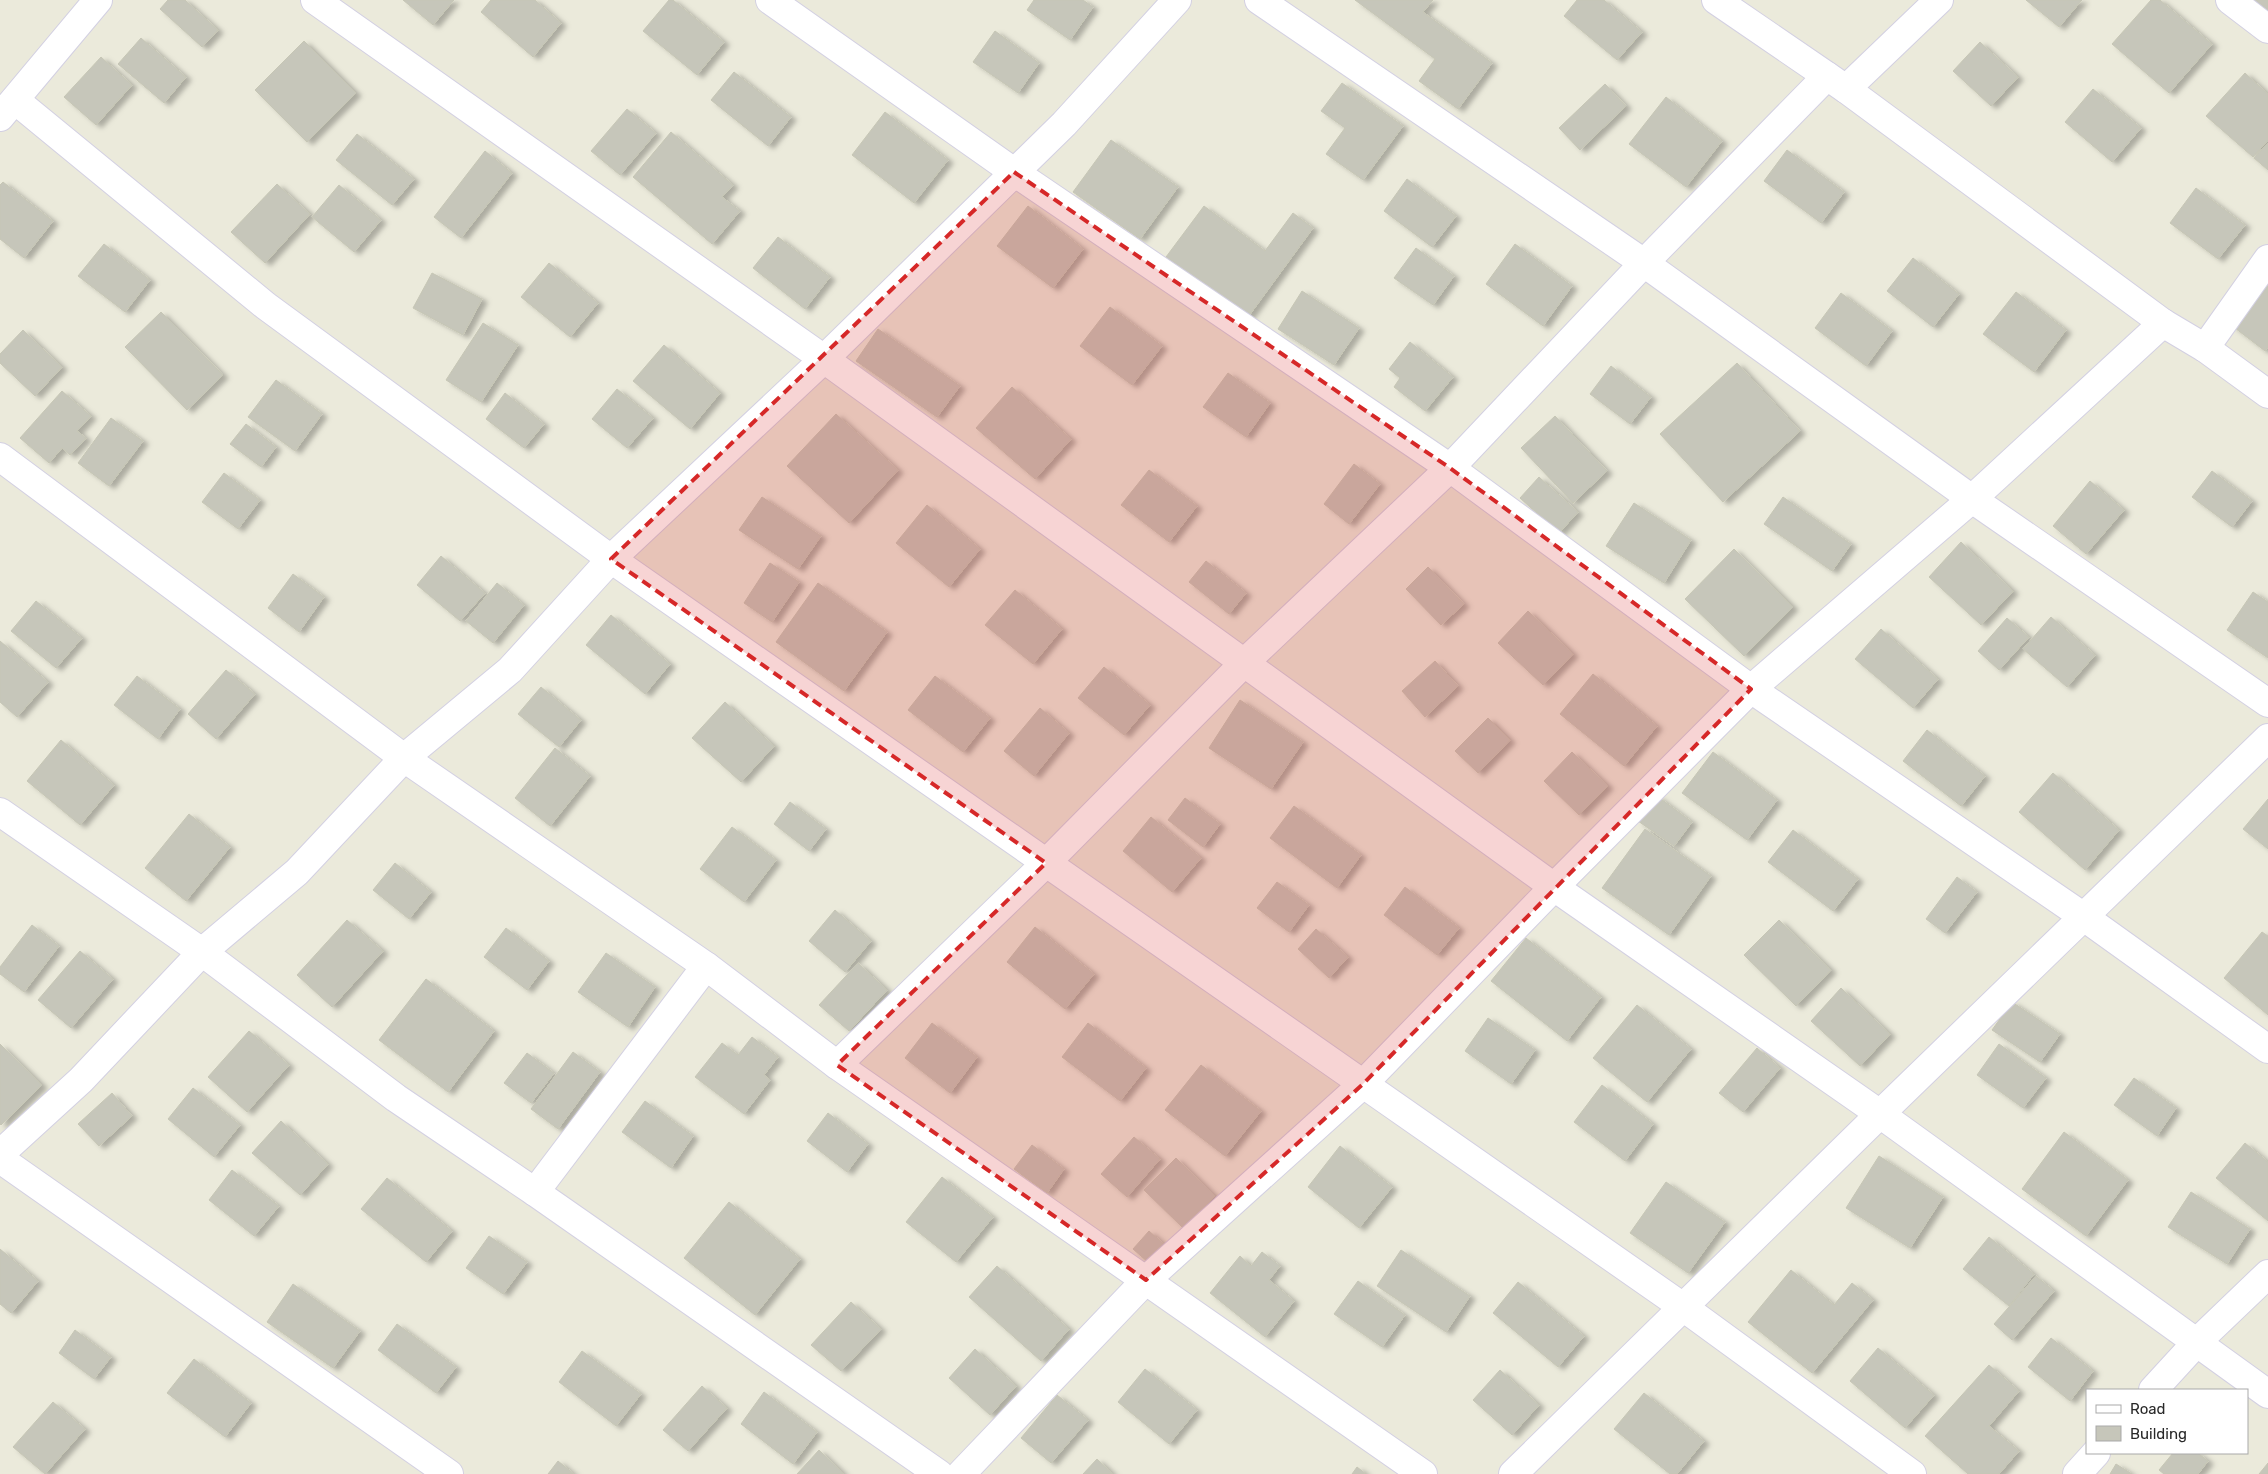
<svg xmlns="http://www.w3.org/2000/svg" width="2268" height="1474" font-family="Rubik,sans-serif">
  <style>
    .building { fill: #c6c6ba; stroke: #c6c6b5; filter: url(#shadow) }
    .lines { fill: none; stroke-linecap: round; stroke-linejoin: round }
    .street-casing { stroke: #d3d0e2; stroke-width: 30 }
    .street { stroke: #fff; stroke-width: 28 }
    .marked { fill: #d62828; fill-opacity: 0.2; stroke: #d62828; stroke-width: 4; stroke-dasharray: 10 6; stroke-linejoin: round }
  </style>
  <defs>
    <filter id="shadow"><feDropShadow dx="5.5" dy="3" stdDeviation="2.5" flood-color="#0004"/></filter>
  </defs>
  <rect width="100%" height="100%" fill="#ebeadb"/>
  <!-- building -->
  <g class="building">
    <path d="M 168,0 L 185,0 L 218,30 L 202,47 L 160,9 Z"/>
    <path d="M 403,0 L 454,0 L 433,25 Z"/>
    <path d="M 491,0 L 535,0 L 561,23 L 533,57 L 481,12 Z"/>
    <path d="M 669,0 L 673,0 L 724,42 L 697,75 L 643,31 Z"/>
    <path d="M 1034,0 L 1083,0 L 1093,7 L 1070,40 L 1027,10 Z"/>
    <path d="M 1355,0 L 1433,0 L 1423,12 L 1492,63 L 1458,109 L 1419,81 L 1435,59 Z"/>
    <path d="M 1577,0 L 1604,0 L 1642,32 L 1617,60 L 1564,16 Z"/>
    <path d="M 2026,0 L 2082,0 L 2059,27 Z"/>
    <path d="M 2151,0 L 2160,0 L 2212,44 L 2169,93 L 2112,44 Z"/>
    <path d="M 2245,0 L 2268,0 L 2268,18 Z"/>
    <path d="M 995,31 L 1039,63 L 1018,93 L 973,62 Z"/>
    <path d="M 141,38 L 186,77 L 164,103 L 118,64 Z"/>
    <path d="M 304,41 L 356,93 L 307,142 L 255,90 Z"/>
    <path d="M 1980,42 L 2018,77 L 1991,106 L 1953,71 Z"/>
    <path d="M 101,57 L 132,85 L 96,125 L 64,97 Z"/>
    <path d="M 734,72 L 791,117 L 768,146 L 711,100 Z"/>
    <path d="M 2245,73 L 2268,94 L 2268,140 L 2253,157 L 2206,116 Z"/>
    <path d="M 1342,83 L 1403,126 L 1363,180 L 1326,154 L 1345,128 L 1321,111 Z"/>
    <path d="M 1605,84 L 1626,106 L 1580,150 L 1559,128 Z"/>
    <path d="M 2093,89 L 2141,128 L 2112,162 L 2065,122 Z"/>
    <path d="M 1666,97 L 1722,141 L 1686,187 L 1629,144 Z"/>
    <path d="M 627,109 L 656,133 L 620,175 L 591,151 Z"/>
    <path d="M 885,112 L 948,160 L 914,203 L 852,155 Z"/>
    <path d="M 671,132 L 733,185 L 722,197 L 740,211 L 712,244 L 633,177 Z"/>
    <path d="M 357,134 L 414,179 L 392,205 L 336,160 Z"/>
    <path d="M 1111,140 L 1178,187 L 1140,239 L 1073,192 Z"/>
    <path d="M 2268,143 L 2268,170 L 2254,158 Z"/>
    <path d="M 1787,150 L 1844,192 L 1821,223 L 1764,181 Z"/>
    <path d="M 485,151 L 512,173 L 461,238 L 434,217 Z"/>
    <path d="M 1407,179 L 1456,216 L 1432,247 L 1384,211 Z"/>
    <path d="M 3,182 L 53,221 L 24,258 L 0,239 L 0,185 Z"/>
    <path d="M 277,184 L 310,214 L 265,263 L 231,232 Z"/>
    <path d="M 339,185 L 381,220 L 354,252 L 312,217 Z"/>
    <path d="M 2196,188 L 2245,225 L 2218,259 L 2170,223 Z"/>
    <path d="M 1028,206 L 1083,249 L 1053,288 L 997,246 Z"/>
    <path d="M 1204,206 L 1265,251 L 1293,213 L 1313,228 L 1248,317 L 1166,257 Z"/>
    <path d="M 778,237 L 830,277 L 805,309 L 753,268 Z"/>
    <path d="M 104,244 L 150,280 L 125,312 L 78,276 Z"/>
    <path d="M 1515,244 L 1572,286 L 1543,326 L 1486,284 Z"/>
    <path d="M 1416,248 L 1454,276 L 1433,305 L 1394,278 Z"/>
    <path d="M 1913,258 L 1959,294 L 1933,327 L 1887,291 Z"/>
    <path d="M 549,263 L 598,303 L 570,337 L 521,297 Z"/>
    <path d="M 432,273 L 482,299 L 463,335 L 413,308 Z"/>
    <path d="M 2268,278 L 2268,347 L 2265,351 L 2231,325 Z"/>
    <path d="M 1302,291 L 1359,328 L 1334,365 L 1278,329 Z"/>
    <path d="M 2016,292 L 2066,330 L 2034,372 L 1983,334 Z"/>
    <path d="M 1841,293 L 1892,331 L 1866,366 L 1815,328 Z"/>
    <path d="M 1110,307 L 1162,346 L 1132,385 L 1080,346 Z"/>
    <path d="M 161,312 L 223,375 L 187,410 L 125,347 Z"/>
    <path d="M 483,323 L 518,345 L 481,402 L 446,380 Z"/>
    <path d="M 878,329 L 960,386 L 937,417 L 856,361 Z"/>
    <path d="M 23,330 L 62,367 L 35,396 L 0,363 L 0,354 Z"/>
    <path d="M 1410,342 L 1453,377 L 1425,411 L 1394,387 L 1400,378 L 1389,369 Z"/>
    <path d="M 664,345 L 720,393 L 690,429 L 633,381 Z"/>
    <path d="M 1737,363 L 1800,431 L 1723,502 L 1660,434 Z"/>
    <path d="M 1611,366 L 1651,397 L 1630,424 L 1590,394 Z"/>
    <path d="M 1228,373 L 1270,403 L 1246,437 L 1203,407 Z"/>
    <path d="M 276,380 L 322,414 L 295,451 L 248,417 Z"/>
    <path d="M 1012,387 L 1071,439 L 1035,479 L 976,428 Z"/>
    <path d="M 617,389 L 653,418 L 627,448 L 592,419 Z"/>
    <path d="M 62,391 L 91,416 L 77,431 L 86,438 L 70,455 L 62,448 L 49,463 L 20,438 Z"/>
    <path d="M 505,393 L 544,424 L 524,448 L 486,419 Z"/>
    <path d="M 836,414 L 898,470 L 849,523 L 787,466 Z"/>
    <path d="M 1555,416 L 1607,471 L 1573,503 L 1521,448 Z"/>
    <path d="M 111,418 L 143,441 L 109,486 L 78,463 Z"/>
    <path d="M 246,424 L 276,447 L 261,467 L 230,444 Z"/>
    <path d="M 1354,464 L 1380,484 L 1349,524 L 1324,504 Z"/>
    <path d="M 1149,470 L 1197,506 L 1169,542 L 1121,505 Z"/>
    <path d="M 2212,471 L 2252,501 L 2232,527 L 2192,497 Z"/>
    <path d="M 224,473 L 260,500 L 238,529 L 202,502 Z"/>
    <path d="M 1539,477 L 1578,512 L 1559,533 L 1520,498 Z"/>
    <path d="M 2090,481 L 2124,510 L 2086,554 L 2053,526 Z"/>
    <path d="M 762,497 L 821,536 L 798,569 L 739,530 Z"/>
    <path d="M 1783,497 L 1851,544 L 1832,571 L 1764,524 Z"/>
    <path d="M 1634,503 L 1691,540 L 1664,583 L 1606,546 Z"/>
    <path d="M 927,505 L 980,549 L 949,587 L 896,543 Z"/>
    <path d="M 1961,542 L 2013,591 L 1981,625 L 1929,577 Z"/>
    <path d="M 1734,549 L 1793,607 L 1744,656 L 1685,599 Z"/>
    <path d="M 441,556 L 485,593 L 460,621 L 417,585 Z"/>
    <path d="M 1206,561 L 1246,593 L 1229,614 L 1189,582 Z"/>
    <path d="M 770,563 L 799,582 L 772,622 L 744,603 Z"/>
    <path d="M 1428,567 L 1464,604 L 1441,625 L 1406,589 Z"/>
    <path d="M 293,574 L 324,597 L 299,632 L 268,608 Z"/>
    <path d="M 497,583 L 524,605 L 493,643 L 466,621 Z"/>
    <path d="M 818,583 L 887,632 L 844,691 L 776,642 Z"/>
    <path d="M 1015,590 L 1062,629 L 1033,664 L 985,625 Z"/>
    <path d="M 2253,592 L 2268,602 L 2268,658 L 2227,630 Z"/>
    <path d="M 36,601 L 82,638 L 56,668 L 11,631 Z"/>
    <path d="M 1528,611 L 1573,654 L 1543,685 L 1498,643 Z"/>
    <path d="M 611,615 L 670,664 L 645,694 L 586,645 Z"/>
    <path d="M 2051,617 L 2095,655 L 2067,687 L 2023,649 Z"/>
    <path d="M 2007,618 L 2029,637 L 1999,670 L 1978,651 Z"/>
    <path d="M 1881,629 L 1938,679 L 1913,708 L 1855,659 Z"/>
    <path d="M 0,641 L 48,682 L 17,717 L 0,702 Z"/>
    <path d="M 1435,661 L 1458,686 L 1425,717 L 1402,691 Z"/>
    <path d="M 1104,667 L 1150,705 L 1124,735 L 1078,698 Z"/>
    <path d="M 226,670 L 255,694 L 216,739 L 188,714 Z"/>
    <path d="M 1593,674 L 1657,726 L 1624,766 L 1560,714 Z"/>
    <path d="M 137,676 L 180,709 L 158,739 L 114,705 Z"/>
    <path d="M 935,676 L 990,718 L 963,752 L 908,710 Z"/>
    <path d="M 541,687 L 581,720 L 559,747 L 518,714 Z"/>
    <path d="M 1240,700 L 1303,742 L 1271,789 L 1209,748 Z"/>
    <path d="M 725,702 L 774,746 L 741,782 L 692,738 Z"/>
    <path d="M 1040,708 L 1069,733 L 1034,776 L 1004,751 Z"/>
    <path d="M 1488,718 L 1510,740 L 1478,773 L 1455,751 Z"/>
    <path d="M 1927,730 L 1985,776 L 1961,806 L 1903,761 Z"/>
    <path d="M 61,740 L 114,785 L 80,825 L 27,781 Z"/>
    <path d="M 555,748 L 590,776 L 550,826 L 515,798 Z"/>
    <path d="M 1572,752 L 1608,786 L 1579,815 L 1544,781 Z"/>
    <path d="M 1713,752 L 1777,800 L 1747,840 L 1682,793 Z"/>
    <path d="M 2053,773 L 2119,830 L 2085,870 L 2019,812 Z"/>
    <path d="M 1657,796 L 1692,822 L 1674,846 L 1638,821 Z"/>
    <path d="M 1185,798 L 1220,824 L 1203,847 L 1168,820 Z"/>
    <path d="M 2268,799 L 2268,849 L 2243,829 Z"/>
    <path d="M 790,802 L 826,829 L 809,851 L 774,824 Z"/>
    <path d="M 1294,806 L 1361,855 L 1337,888 L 1270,838 Z"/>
    <path d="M 189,814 L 230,847 L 186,901 L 145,868 Z"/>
    <path d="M 1151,817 L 1201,858 L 1172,892 L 1123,851 Z"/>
    <path d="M 732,827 L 776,860 L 744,902 L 700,869 Z"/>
    <path d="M 1645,829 L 1711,876 L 1669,935 L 1602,888 Z"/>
    <path d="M 1793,830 L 1858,879 L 1833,911 L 1768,862 Z"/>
    <path d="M 395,863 L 431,892 L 409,919 L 373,890 Z"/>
    <path d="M 1957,877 L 1977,892 L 1945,933 L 1926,919 Z"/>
    <path d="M 1277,882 L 1309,905 L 1289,932 L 1257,908 Z"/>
    <path d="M 1405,887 L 1459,928 L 1437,955 L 1384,915 Z"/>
    <path d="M 835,910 L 871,941 L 845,972 L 809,941 Z"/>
    <path d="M 347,920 L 383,951 L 332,1007 L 297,975 Z"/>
    <path d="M 1779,920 L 1831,970 L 1796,1006 L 1744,955 Z"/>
    <path d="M 32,925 L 59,946 L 24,992 L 0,974 L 0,967 Z"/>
    <path d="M 1035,927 L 1094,974 L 1065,1009 L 1007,962 Z"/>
    <path d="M 506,928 L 549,961 L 527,990 L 484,957 Z"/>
    <path d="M 1316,929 L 1348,957 L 1329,978 L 1298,949 Z"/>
    <path d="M 2262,932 L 2268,936 L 2268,1015 L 2224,978 Z"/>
    <path d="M 1526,938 L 1601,997 L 1567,1041 L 1491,981 Z"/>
    <path d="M 80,951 L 113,979 L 71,1028 L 38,1000 Z"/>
    <path d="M 606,953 L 655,987 L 628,1027 L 578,992 Z"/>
    <path d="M 858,963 L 887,990 L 849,1031 L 819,1005 Z"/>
    <path d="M 426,979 L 494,1031 L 448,1092 L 379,1040 Z"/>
    <path d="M 1841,988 L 1890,1034 L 1860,1066 L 1811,1021 Z"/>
    <path d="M 2012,1002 L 2060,1034 L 2040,1062 L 1992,1030 Z"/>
    <path d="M 1637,1005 L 1691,1049 L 1647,1102 L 1593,1058 Z"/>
    <path d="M 1488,1018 L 1535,1050 L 1511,1084 L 1465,1051 Z"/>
    <path d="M 932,1023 L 977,1057 L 950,1093 L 905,1058 Z"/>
    <path d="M 1088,1023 L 1146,1068 L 1120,1101 L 1062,1057 Z"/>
    <path d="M 249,1031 L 289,1065 L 247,1112 L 208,1077 Z"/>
    <path d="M 752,1037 L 778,1057 L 764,1075 L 770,1080 L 744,1114 L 695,1077 L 722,1043 L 738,1055 Z"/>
    <path d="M 0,1044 L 42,1085 L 1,1125 L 0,1124 Z"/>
    <path d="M 1999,1044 L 2046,1078 L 2023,1108 L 1977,1075 Z"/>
    <path d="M 1757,1048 L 1780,1068 L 1743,1112 L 1719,1093 Z"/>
    <path d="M 573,1052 L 600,1072 L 558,1129 L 531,1109 Z"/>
    <path d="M 527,1053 L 554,1073 L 531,1103 L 504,1083 Z"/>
    <path d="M 1201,1065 L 1261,1111 L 1225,1156 L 1165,1110 Z"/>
    <path d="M 2134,1078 L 2176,1108 L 2157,1136 L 2114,1105 Z"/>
    <path d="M 1602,1085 L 1653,1124 L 1625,1161 L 1574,1122 Z"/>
    <path d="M 193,1088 L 240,1125 L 214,1157 L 168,1119 Z"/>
    <path d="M 112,1093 L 132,1116 L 99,1146 L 78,1124 Z"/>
    <path d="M 645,1101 L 693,1136 L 671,1168 L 622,1132 Z"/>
    <path d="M 828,1113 L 868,1144 L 847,1172 L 807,1141 Z"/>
    <path d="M 281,1121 L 328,1164 L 300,1195 L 252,1153 Z"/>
    <path d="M 2064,1132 L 2128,1180 L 2086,1236 L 2022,1189 Z"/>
    <path d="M 1134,1137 L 1160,1159 L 1127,1197 L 1101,1174 Z"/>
    <path d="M 2245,1143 L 2268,1162 L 2268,1221 L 2216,1178 Z"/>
    <path d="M 1032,1145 L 1064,1169 L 1047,1193 L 1014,1169 Z"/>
    <path d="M 1340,1146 L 1392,1187 L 1359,1228 L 1308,1187 Z"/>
    <path d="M 1879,1156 L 1943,1197 L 1910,1248 L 1846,1208 Z"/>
    <path d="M 1176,1158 L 1215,1196 L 1183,1228 L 1144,1190 Z"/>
    <path d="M 232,1170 L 279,1206 L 254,1236 L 209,1200 Z"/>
    <path d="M 942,1177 L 993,1217 L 956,1262 L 906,1222 Z"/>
    <path d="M 387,1178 L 452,1231 L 426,1262 L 361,1209 Z"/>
    <path d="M 1666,1182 L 1725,1222 L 1688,1273 L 1630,1233 Z"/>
    <path d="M 2191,1192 L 2250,1229 L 2227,1264 L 2168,1227 Z"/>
    <path d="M 729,1202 L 800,1259 L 755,1315 L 684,1258 Z"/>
    <path d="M 1149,1231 L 1165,1245 L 1149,1263 L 1133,1249 Z"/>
    <path d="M 489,1236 L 527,1262 L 503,1294 L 466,1268 Z"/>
    <path d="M 1989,1237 L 2034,1274 L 2009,1306 L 1963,1269 Z"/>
    <path d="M 0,1249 L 38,1281 L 11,1313 L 0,1304 Z"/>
    <path d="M 1401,1250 L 1470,1296 L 1446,1332 L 1377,1286 Z"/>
    <path d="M 1262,1252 L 1280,1266 L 1269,1280 L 1294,1301 L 1265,1337 L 1210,1293 L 1240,1256 L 1251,1266 Z"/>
    <path d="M 997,1266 L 1069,1329 L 1041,1361 L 969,1297 Z"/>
    <path d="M 1791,1270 L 1834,1305 L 1852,1283 L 1873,1300 L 1812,1373 L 1748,1322 Z"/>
    <path d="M 2036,1276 L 2054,1291 L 2012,1340 L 1994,1324 Z"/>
    <path d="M 1358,1281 L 1405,1315 L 1382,1347 L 1334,1314 Z"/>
    <path d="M 1518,1282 L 1584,1336 L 1558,1367 L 1493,1313 Z"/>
    <path d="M 293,1284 L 360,1331 L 333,1368 L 267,1322 Z"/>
    <path d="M 851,1302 L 881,1329 L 841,1371 L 811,1345 Z"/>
    <path d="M 397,1324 L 456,1367 L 436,1393 L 378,1350 Z"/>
    <path d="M 75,1330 L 111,1357 L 94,1379 L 59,1353 Z"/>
    <path d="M 2051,1338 L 2093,1371 L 2070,1401 L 2028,1367 Z"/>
    <path d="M 1878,1348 L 1934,1395 L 1905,1428 L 1850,1381 Z"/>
    <path d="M 975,1349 L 1016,1386 L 990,1415 L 949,1378 Z"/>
    <path d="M 582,1351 L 641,1394 L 616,1426 L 559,1382 Z"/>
    <path d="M 194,1359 L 251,1403 L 225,1437 L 167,1393 Z"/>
    <path d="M 1989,1365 L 2019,1391 L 1989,1426 L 2019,1451 L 1999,1474 L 1968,1474 L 1925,1436 Z"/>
    <path d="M 1145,1369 L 1197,1410 L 1169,1444 L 1118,1402 Z"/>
    <path d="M 1500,1370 L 1539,1405 L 1512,1435 L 1473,1400 Z"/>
    <path d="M 702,1386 L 727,1408 L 688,1451 L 663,1430 Z"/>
    <path d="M 764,1392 L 817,1432 L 793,1464 L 741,1424 Z"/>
    <path d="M 1644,1393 L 1704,1441 L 1677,1474 L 1670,1474 L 1614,1429 Z"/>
    <path d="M 1057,1395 L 1088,1420 L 1051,1463 L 1021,1438 Z"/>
    <path d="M 53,1402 L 85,1429 L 45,1474 L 13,1447 Z"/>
    <path d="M 819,1450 L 844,1474 L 797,1474 Z"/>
    <path d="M 2173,1453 L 2198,1453 L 2208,1461 L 2198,1474 L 2164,1474 L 2159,1470 Z"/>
    <path d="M 1097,1459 L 1113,1474 L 1083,1474 Z"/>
    <path d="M 558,1461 L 574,1474 L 548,1474 Z"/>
    <path d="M 2268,1463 L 2268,1474 L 2259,1474 Z"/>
    <path d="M 2116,1464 L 2132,1474 L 2110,1474 Z"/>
    <path d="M 1357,1467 L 1366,1474 L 1352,1474 Z"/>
  </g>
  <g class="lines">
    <!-- street casing -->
    <g class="street-casing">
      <g id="street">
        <path d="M 315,0 L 824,359 L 1554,887 L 1880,1114 L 2268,1394"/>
        <path d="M 770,0 L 1014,172 L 1450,468 L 1751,689 L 2084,917 L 2268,1049"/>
        <path d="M 1259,0 L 1644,263 L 1972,499 L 2268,703"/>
        <path d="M 1716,0 L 1846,89 L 2163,323 L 2205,348 L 2268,394"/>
        <path d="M 2230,0 L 2268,29"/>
        <path d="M 1846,89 L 1939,0"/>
        <path d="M 15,100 L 266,306 L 611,559 L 1683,1307 L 1912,1474"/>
        <path d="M 0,117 L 98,0"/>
        <path d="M 2205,348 L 2268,259"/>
        <path d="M 0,457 L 404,758 L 706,966 L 837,1065 L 1423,1474"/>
        <path d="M 0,812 L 202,952 L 396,1098 L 535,1192 L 939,1474"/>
        <path d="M 837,1065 L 1046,863 L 1243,664 L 1450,468 L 1644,263 L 1827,76"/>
        <path d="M 0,1154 L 81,1080 L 202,952 L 297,872 L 404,758 L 510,670 L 611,559 L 824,359 L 1064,124 L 1177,0"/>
        <path d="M 0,1159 L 449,1474"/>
        <path d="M 535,1192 L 706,966"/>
        <path d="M 2153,1390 L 2197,1342 L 2268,1274"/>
        <path d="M 961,1474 L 1146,1280 L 1362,1085 L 1554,887 L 1751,689 L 1972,499 L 2163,323"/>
        <path d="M 1513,1474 L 1880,1114 L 2268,738"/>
        <path d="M 2077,1474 L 2096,1453"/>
      </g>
    </g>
    <!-- street -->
    <use href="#street" class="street"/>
  </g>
  <!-- marked area -->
  <path class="marked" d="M 1014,172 L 1450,468 L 1751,689 L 1362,1085 L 1146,1280 L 837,1065 L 1046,863 L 611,559 Z"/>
  <!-- legend -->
  <rect x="2086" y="1389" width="162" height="65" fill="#ffffff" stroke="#a9a9a9"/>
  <rect x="2096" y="1405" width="25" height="8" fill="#ffffff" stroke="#a9a9a9"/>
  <text x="2130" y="1414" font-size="15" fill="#292929">Road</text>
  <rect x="2096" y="1426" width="25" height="15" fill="#c6c6ba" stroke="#a9a9a9"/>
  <text x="2130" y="1439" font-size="15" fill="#292929">Building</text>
</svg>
